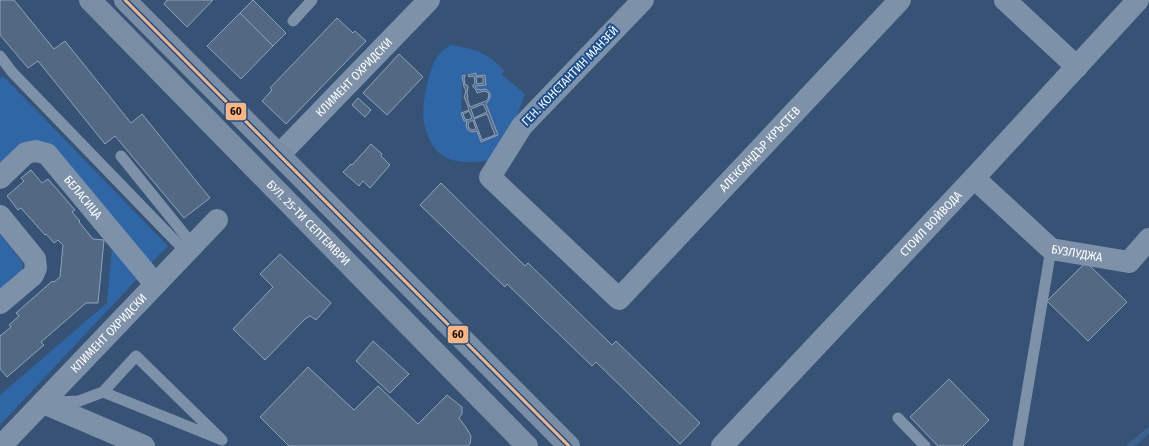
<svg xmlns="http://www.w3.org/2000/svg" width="1149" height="446" font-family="'Fira Sans Condensed',sans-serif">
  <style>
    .green { fill: #2f66a5; fill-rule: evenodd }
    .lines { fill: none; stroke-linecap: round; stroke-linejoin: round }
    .stream { stroke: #3b618d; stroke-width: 6 }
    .building { fill: #526984; stroke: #92a2b6; fill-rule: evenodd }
    .lane { stroke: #7d92a8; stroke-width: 11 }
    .street { stroke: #7d92a8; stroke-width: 22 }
    .secondary { stroke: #798da4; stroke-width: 22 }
    .bus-1-casing { stroke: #1b4f8f; stroke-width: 6 }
    .bus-1 { stroke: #ffb580; stroke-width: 3 }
    .labels { text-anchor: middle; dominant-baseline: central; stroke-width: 4; stroke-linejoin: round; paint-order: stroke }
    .street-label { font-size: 12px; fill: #fff; stroke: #1b4f8f }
    .line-badge { stroke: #1b4f8f; stroke-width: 1.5 }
    .pale-badge-label { font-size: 11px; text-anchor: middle; font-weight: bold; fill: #111 }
  </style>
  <rect width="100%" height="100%" fill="#365274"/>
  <!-- green -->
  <g class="green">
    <path d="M 451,45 C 464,47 483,51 493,60 C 497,63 501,67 504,71 L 502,75 L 525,94 L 515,121 L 498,158 C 483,162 462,165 447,158 C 433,152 427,136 424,123 C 421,108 428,70 437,57 C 441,52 445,48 451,45 ZM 475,73 L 476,76 L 485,75 L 486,85 L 475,86 L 478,90 C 481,88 487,89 490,93 L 490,98 L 486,104 L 497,136 L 481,142 L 477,131 L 472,132 L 468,130 L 466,126 L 467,121 L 464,121 C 459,107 463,90 462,76 Z"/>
    <path d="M 3,76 L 168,246 L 149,265 L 61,155 L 0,169 L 0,79 Z"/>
    <path d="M 0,234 L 23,263 L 22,270 L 0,291 Z"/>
    <path d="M 112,247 L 137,279 L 0,425 L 0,395 L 107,303 Z"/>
  </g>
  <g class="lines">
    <!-- stream -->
    <path class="stream" d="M 1130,446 L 1149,430"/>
  </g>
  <!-- building -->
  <g class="building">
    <path d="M 0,0 L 14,0 L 54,49 L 65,41 L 131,123 L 142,114 L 210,198 L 184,218 L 115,136 L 105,144 L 38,61 L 28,68 L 0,35 Z"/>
    <path d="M 167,0 L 213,0 L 187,27 L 164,4 Z"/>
    <path d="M 253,0 L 286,33 L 273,46 L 240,13 Z"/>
    <path d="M 240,13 L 273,46 L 241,79 L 207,46 Z"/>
    <path d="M 337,18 L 353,33 L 355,31 L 366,41 L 286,124 L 262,101 L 272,90 L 270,88 Z"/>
    <path d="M 399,54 L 423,77 L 387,115 L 363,93 Z"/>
    <path d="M 476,73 L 476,76 L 485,75 L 486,85 L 475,86 L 478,90 L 480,89 L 480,90 L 486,89 L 490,93 L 490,98 L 486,104 L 498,135 L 481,142 L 477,131 L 472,132 L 468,130 L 466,126 L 467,121 L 464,121 L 461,113 L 469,110 L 464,96 L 465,95 L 466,90 L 464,87 L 462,76 L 465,75 L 465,77 L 464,78 L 465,85 L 467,85 L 468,87 L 467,93 L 468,97 L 467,97 L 470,107 L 486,101 L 488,99 L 489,94 L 487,92 L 484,91 L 477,93 L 476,90 L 473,87 L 473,85 L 475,83 L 474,76 L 469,77 L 468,75 ZM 476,77 L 483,77 L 483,83 L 477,84 ZM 483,104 L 487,112 L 474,118 L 471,109 ZM 469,111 L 472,118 L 468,120 L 465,119 L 463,114 ZM 487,114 L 495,135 L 482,140 L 474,119 ZM 473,120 L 476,129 L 472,130 L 469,128 L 468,124 L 469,122 Z"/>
    <path d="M 358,98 L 371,110 L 365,117 L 352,105 Z"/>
    <path d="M 371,144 L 382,154 L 381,156 L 390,165 L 370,188 L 363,181 L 359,186 L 343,172 L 351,164 L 352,165 Z"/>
    <path d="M 31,170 L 42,183 L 48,179 L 75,210 L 72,212 L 80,221 L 79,222 L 93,239 L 104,240 L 98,303 L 86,303 L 41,342 L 44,345 L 7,377 L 0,369 L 0,336 L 11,327 L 9,325 L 19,316 L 16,313 L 50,283 L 53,281 L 54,282 L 60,277 L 63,245 L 58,240 L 54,243 L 46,234 L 45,235 L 21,208 L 18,210 L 7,196 L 24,181 L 21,178 Z"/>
    <path d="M 441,183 L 525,266 L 528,263 L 612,345 L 616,341 L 700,423 L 680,444 L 596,362 L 592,366 L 507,284 L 505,287 L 420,205 Z"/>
    <path d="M 280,254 L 331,303 L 316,320 L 310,316 L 305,319 L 265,360 L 233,329 L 273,287 L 260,274 Z"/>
    <path d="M 1086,262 L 1127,302 L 1088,341 L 1047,301 Z"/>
    <path d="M 373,341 L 409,374 L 390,393 L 356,361 Z"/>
    <path d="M 308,367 L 354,410 L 378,386 L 418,424 L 447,395 L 462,407 L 462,414 L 459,418 L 467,429 L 471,436 L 470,444 L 468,446 L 289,446 L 260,417 Z"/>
    <path d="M 949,379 L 989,420 L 963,446 L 938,446 L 910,417 Z"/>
  </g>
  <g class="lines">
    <!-- lane -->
    <g class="lane">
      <path d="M 293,21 L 312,0"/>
      <path d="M 0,56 L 12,72 L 186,252"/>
      <path d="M 121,156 L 193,245"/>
      <path d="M 136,356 L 222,440 L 103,392 Z"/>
      <path d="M 54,402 L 79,401 L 103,392"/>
      <path d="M 898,418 L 925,446"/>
      <path d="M 1018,446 L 1051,249"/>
    </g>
    <!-- street -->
    <g class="street">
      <path id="s1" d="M 643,0 L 522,126 L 490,177 L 619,299 L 900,0"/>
      <path d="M 1005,0 L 1077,67"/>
      <path id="s2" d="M 279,155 L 429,0"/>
      <path id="s3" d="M 0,178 L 26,153 L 36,151 L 47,154 L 155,284"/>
      <path id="s4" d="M 974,178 L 1051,249 L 1129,262 L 1149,239"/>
      <path d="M 0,216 L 35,259 L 36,268 L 33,275 L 0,303"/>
      <path d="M 43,403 L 144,446"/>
      <path id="s5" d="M 1,446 L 217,220"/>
      <path id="s6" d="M 722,446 L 974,178 L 1138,0"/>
    </g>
    <!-- secondary -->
    <g class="secondary">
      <path id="s7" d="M 90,0 L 527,446"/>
      <path d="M 125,0 L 569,446"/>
    </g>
    <!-- bus-1 casing -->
    <g class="bus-1-casing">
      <path id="bus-1" d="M 125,0 L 569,446"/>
    </g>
    <!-- bus-1 -->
    <use href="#bus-1" class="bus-1"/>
  </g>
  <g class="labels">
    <!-- street labels -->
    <g class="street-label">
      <text transform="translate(570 76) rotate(-46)">ГЕН. КОНСТАНТИН МАНЗЕЙ</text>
      <text stroke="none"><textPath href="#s2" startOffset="108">КЛИМЕНТ ОХРИДСКИ</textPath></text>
      <text stroke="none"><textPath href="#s1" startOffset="618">АЛЕКСАНДЪР КРЪСТЕВ</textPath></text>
      <text stroke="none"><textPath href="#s3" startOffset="114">БЕЛАСИЦА</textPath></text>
      <text stroke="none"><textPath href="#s7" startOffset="312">БУЛ. 25-ТИ СЕПТЕМВРИ</textPath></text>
      <text stroke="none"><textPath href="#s6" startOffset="305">СТОИЛ ВОЙВОДА</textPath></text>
      <text stroke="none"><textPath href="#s4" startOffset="131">БУЗЛУДЖА</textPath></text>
      <text stroke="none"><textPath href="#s5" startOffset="156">КЛИМЕНТ ОХРИДСКИ</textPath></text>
    </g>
  </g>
  <g class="line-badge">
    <rect x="225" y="102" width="22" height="19" rx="4" fill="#ffb580"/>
    <rect x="447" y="325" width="22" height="19" rx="4" fill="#ffb580"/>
  </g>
  <g class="pale-badge-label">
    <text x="236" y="115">60</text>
    <text x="458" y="338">60</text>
  </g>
</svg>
